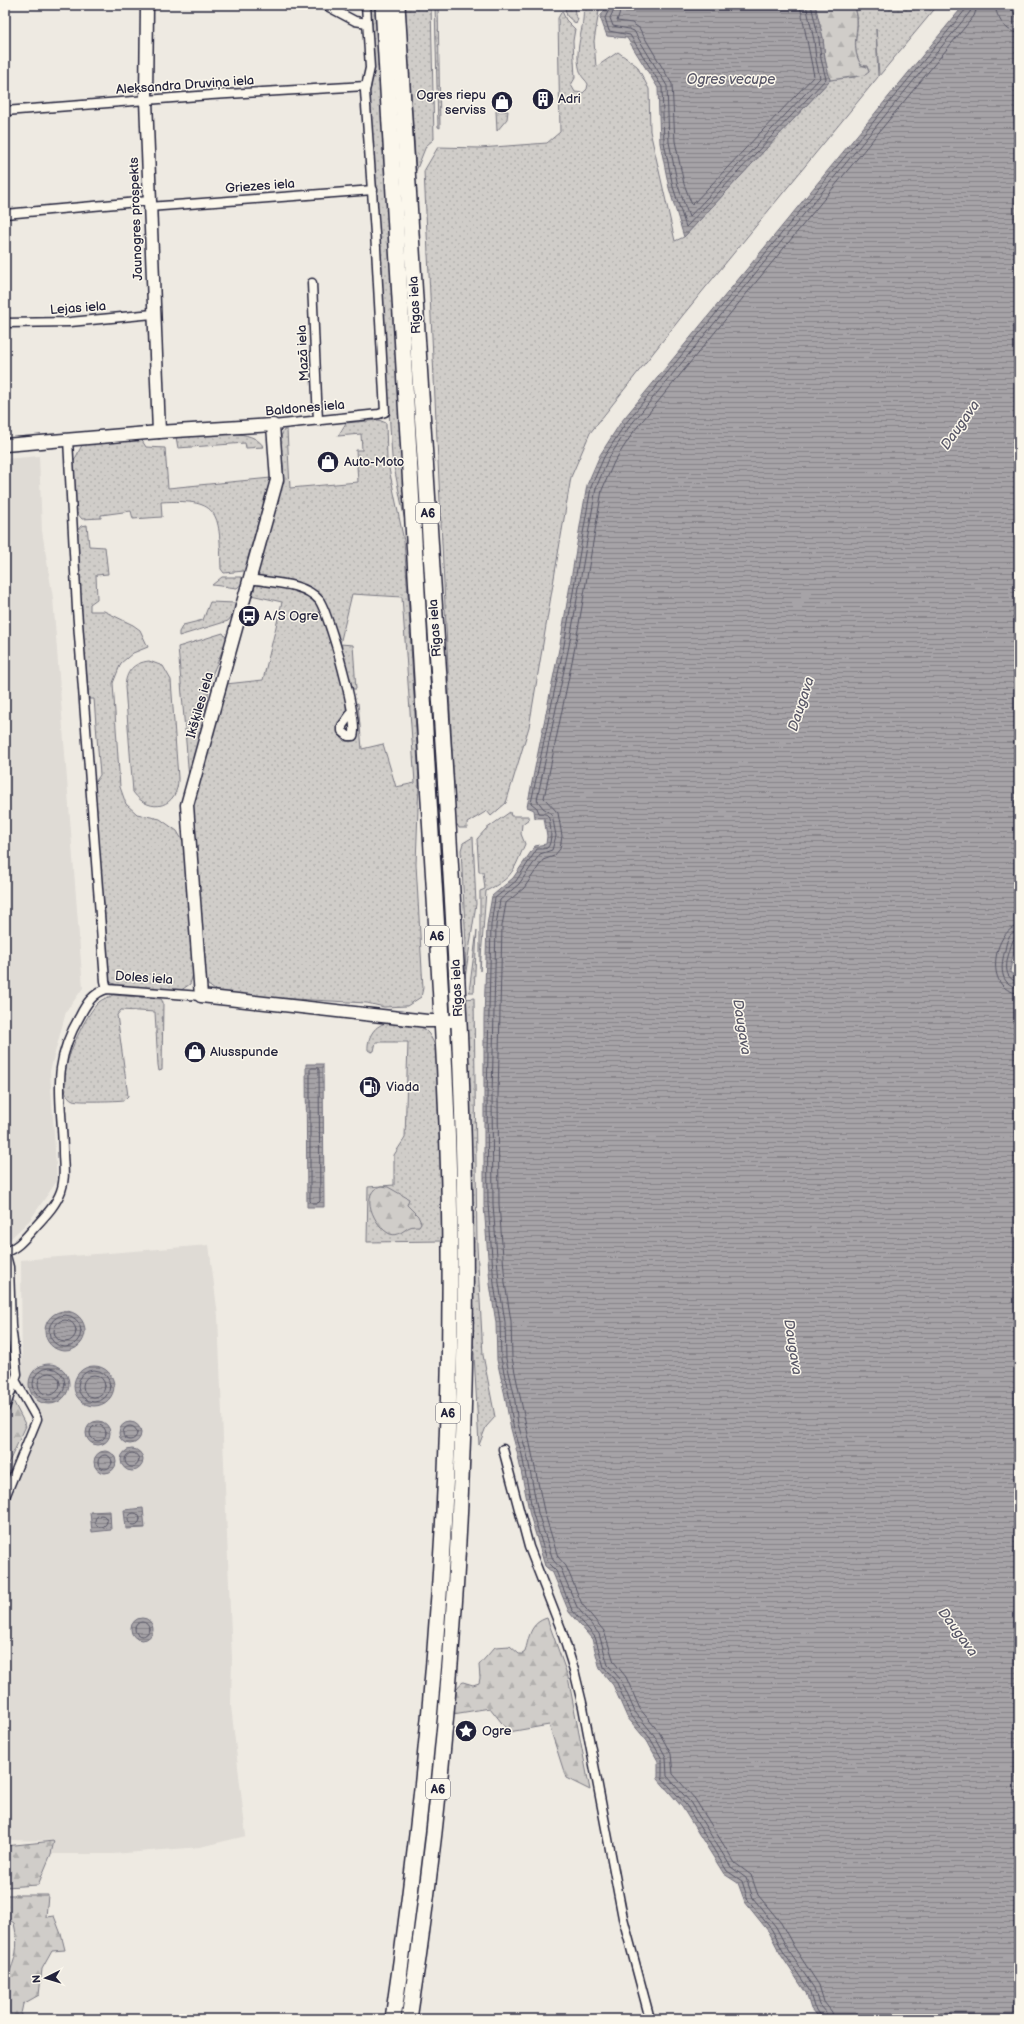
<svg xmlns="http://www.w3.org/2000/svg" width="1024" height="2024" font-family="'Balsamiq Sans',sans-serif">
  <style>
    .built { fill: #dfdbd5 }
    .grass { fill: url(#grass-dots); stroke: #797882 }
    .forest { fill: url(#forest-firs); stroke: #797882 }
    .water { fill: url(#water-rules); stroke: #716f7c }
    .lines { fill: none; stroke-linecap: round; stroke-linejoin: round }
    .shore { stroke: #575666; stroke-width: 1 }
    .street-casing { stroke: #22223b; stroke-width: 11 }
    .secondary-casing { stroke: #22223b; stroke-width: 15 }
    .highway-casing { stroke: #22223b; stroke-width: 18 }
    .street { stroke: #fbf7ec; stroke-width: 8 }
    .secondary { stroke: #fbf7ec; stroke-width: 12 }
    .highway { stroke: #fbf7ec; stroke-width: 15 }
    .labels { text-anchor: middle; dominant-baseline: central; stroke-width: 3; stroke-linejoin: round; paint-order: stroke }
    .shield { fill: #fbf7ec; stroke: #636270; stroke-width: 1 }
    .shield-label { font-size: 12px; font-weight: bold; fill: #22223b }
    .street-label { font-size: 13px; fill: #22223b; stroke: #fbf7ec }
    .poi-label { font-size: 13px; fill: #22223b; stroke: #fbf7ec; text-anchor: start }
    .water-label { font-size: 14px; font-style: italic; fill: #575666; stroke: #fbf7ec }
  </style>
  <defs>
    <pattern id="grass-dots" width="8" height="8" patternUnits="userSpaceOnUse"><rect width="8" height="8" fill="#d0cdc9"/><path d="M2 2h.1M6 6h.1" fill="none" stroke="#b2b0ae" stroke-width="1.8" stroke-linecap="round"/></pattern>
    <pattern id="forest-firs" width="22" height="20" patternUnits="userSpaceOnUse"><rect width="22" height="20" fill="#d0cdc9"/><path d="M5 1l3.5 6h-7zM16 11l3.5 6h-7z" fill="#b2b0ae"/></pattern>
    <pattern id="water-rules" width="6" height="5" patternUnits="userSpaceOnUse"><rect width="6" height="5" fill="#a6a3a7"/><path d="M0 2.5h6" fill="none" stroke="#878489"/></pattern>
  </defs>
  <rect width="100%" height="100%" fill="#eeeae2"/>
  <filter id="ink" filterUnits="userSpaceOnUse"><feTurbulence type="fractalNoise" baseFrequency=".025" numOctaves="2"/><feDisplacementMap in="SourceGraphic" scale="8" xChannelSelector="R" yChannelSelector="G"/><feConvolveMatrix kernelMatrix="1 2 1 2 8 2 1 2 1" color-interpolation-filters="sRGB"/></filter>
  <g filter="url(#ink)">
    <!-- built -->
    <g class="built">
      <path d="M 39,456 L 42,531 L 53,598 L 83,988 L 66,1012 L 50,1071 L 57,1181 L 30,1220 L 8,1241 L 5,1241 L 5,459 Z"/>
      <path d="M 209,1245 L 218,1316 L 232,1658 L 231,1706 L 246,1836 L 200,1847 L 113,1854 L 51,1854 L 54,1841 L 5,1840 L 5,1492 L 31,1424 L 22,1385 L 21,1260 Z"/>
    </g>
    <!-- grass -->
    <g class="grass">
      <path d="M 369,5 L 377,5 L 382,114 L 409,541 L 392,457 L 369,93 L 373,66 Z"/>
      <path d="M 405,5 L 431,5 L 434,139 L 426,146 L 416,171 Z"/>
      <path d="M 435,5 L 438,5 L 440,128 L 438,127 Z"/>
      <path d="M 567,5 L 574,5 L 575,15 L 578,19 L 576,24 L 567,16 L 565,8 Z"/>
      <path d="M 583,5 L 600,5 L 594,41 L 596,67 L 618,52 L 637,66 L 649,89 L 650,131 L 675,241 L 684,237 L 830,80 L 855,77 L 869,72 L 867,66 L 861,65 C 848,43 864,27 854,5 L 938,5 L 879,76 L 876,29 L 878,77 L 683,315 L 590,433 L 571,477 L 529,727 L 506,803 L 491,816 L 487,811 L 467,823 L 468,828 L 459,828 L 456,823 L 455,812 L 424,171 L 438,147 L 480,148 L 547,143 L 560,132 L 558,18 L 562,11 L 566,20 L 575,29 L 573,41 L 575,78 L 571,85 L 575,92 L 583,93 L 587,89 L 588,84 C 586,80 582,78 581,74 C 572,51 586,28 583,5 Z"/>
      <path d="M 496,111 L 508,111 L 507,119 L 497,131 Z"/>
      <path d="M 379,420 L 386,423 L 387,459 L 404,541 L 408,596 L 419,782 L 416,864 L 423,988 L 421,997 L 407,1006 L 384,1007 L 367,1003 L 222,995 L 208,985 L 204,975 L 192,810 L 226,684 L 263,680 L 282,602 L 251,595 L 255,585 L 260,584 C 289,589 309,585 323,615 C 331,642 345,673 347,701 C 348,717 330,724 344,741 L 352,741 L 357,739 L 354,704 L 358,703 L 362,749 L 383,744 L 396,787 L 415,783 L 402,597 L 352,594 L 340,644 L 353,645 L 356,689 L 353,689 L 341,657 L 331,621 L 321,599 L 305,587 L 261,578 L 256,570 C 265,539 278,508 283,476 C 286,461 275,444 284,430 L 287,430 L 290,488 L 358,482 L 356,450 L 362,450 L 361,434 L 338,436 L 346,423 Z"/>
      <path d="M 233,433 C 246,435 256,436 264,447 L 246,448 L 245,443 L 178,448 L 176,437 Z"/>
      <path d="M 141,439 L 146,447 L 165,448 L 168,488 L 271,478 L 244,571 L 224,573 L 221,569 C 219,515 223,498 161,502 L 162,517 L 133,519 L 131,511 L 101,515 L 101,518 L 82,519 L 76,512 L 73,463 L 83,443 Z"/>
      <path d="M 87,525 L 89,546 L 105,547 L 108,574 L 96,575 L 97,599 L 90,604 L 90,611 L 104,611 L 133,625 L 140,630 L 148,647 L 133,653 L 121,663 L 113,683 L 120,787 L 126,804 L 137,814 L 160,819 L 177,831 L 184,843 L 194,971 L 190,984 L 180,991 L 120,986 L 112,983 L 109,980 L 94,784 L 100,775 L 94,699 L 89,699 L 82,626 L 77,531 L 81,526 Z"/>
      <path d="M 222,577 L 241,577 L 244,582 L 237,588 L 212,585 Z"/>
      <path d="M 210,602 L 235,603 L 235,612 L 228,621 L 179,636 L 179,632 L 183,625 L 203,620 Z"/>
      <path d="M 223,633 L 227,639 L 210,680 L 205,716 L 189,778 L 178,647 Z"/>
      <path d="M 149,661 L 163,666 L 171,680 L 178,778 C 179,807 150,816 133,792 L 125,687 C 126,671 133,663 149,661 Z"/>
      <path d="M 510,812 L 511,816 L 529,816 L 529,819 L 522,824 L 521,834 L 525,844 C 513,871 514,877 486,891 L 480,971 L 480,891 L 485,889 L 483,872 L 479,872 L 477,839 L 486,829 Z"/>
      <path d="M 473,837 L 476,904 L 465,978 L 466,945 L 461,850 L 463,843 Z"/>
      <path d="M 477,930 L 474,992 L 469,992 Z"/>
      <path d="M 113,995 L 161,999 L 163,1002 L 162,1070 L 159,1071 L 158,1065 L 155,1012 L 121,1010 L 117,1015 L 128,1096 L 124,1100 C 117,1101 77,1102 73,1100 C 47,1089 85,1014 99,1002 C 102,999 109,997 113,995 Z"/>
      <path d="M 474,998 L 477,1246 L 483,1355 L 495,1417 L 486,1427 L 479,1445 L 471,1300 L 465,999 Z"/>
      <path d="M 388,1023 C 417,1026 426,1020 437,1051 L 443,1241 L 367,1242 L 368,1187 L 394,1185 L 394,1155 L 405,1138 L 408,1042 L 376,1042 L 374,1051 L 371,1052 L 368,1050 C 367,1037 375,1024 388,1023 Z"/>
    </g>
    <!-- forest -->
    <g class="forest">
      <path d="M 815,5 L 854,5 C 863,27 848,43 861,65 L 867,67 L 869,72 L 865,75 L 830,80 L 825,59 L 823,38 Z"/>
      <path d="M 382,1186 L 388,1187 L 409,1199 L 407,1205 L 418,1216 L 421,1223 L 419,1226 C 417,1226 412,1226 410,1227 C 403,1230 399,1237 390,1234 C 374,1227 358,1191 382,1186 Z"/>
      <path d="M 5,1385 L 26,1426 L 5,1470 Z"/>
      <path d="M 547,1618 L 568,1677 L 590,1790 L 566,1778 L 549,1725 L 509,1732 L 490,1708 L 453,1714 C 454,1702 452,1689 463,1682 L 473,1685 L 479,1683 L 480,1678 L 479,1665 L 495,1647 L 510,1646 L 519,1654 L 522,1654 L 525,1652 C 529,1637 530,1623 547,1618 Z"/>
      <path d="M 54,1841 L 51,1854 L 38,1885 L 5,1887 L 5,1846 Z"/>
      <path d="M 5,1895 L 48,1895 L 46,1917 L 54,1916 L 61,1934 L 65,1950 L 52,1951 L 42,1969 L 39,1995 L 23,2004 L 20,2019 L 5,2019 L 5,1971 L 10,1971 C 18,1952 18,1943 14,1923 L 5,1917 Z"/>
    </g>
    <!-- water -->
    <g class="water">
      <path d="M 608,5 L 815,5 L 823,38 L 825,59 L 830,80 L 684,237 L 669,188 L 660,143 L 658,88 L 627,38 L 607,36 L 600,17 Z"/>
      <path d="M 964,5 L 1010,5 L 1019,21 L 1019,935 L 1012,960 L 1010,972 L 1019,979 L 1019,2019 L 819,2019 L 811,2009 L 806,1993 L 781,1955 L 769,1932 L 745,1902 L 738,1883 L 724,1874 L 682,1807 L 658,1779 L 658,1761 L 647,1741 L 627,1717 L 613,1685 L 600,1669 L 592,1639 L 569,1612 L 553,1573 L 545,1566 L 530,1515 L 518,1456 L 510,1425 L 505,1396 L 497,1360 L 496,1323 L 490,1284 L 484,1205 L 484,1019 L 487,925 L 492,896 L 513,878 L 535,846 L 546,844 L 547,836 L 544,818 L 535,818 L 534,810 L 527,807 L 560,644 L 587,485 L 600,455 L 621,422 Z"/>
      <path d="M 306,1064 L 323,1064 L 324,1207 L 307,1207 Z"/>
      <circle cx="65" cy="1331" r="20"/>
      <circle cx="49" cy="1384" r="20"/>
      <circle cx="94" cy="1386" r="20"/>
      <circle cx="98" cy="1433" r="12"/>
      <circle cx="130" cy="1433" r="11"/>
      <circle cx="132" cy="1460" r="11"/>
      <circle cx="105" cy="1462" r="11"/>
      <path d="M 143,1508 L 145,1528 L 126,1529 L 124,1510 Z"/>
      <path d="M 110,1511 L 111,1530 L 92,1532 L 90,1512 Z"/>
      <circle cx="142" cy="1629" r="11"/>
    </g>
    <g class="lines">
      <!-- shore -->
      <g class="shore">
        <path d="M 611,5 L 605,18 L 609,31 L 630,35 L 662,87 L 664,142 L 673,187 L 686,227 L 826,79 L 821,59 L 819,39 L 811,5"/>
        <path d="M 616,5 L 610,18 L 613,26 L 629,29 L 634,31 L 667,86 L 669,142 L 678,186 L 689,217 L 820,78 L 816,60 L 814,40 L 806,5"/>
        <path d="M 622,5 L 617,21 L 632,23 L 639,28 L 672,84 L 675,141 L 684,184 L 692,205 L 814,76 L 800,5"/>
        <path d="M 995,5 C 996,17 1006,33 1019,33"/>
        <path d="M 1019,926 C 995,927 981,991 1019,993"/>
        <path d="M 1019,932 C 1016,932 1013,932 1010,935 C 1007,939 1006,945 1005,950 C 1001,964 998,986 1019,987"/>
        <path d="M 1019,937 L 1013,940 C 1009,953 998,979 1019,982"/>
        <path d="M 312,1068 L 318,1068 L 319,1070 L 320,1201 L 318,1203 L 312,1203 L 310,1201 L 310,1070 Z"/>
        <circle cx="65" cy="1331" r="16"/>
        <circle cx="65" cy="1331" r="11"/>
        <circle cx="49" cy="1384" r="16"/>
        <circle cx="94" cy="1386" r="16"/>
        <circle cx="49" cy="1384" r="11"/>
        <circle cx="94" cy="1386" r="11"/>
        <circle cx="98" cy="1433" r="8"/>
        <circle cx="130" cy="1433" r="7"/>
        <circle cx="132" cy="1460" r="7"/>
        <circle cx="105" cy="1462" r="7"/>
        <circle cx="134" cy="1519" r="6"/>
        <circle cx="101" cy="1521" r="6"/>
        <circle cx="142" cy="1629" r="7"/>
        <path d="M 822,2019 L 814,2007 L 809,1990 L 784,1953 L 772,1930 L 748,1900 L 742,1881 L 727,1871 L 686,1805 L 662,1778 L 662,1759 L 650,1738 L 630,1714 L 617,1683 L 604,1667 L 595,1637 L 572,1610 L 556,1571 L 548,1563 L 533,1514 L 522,1455 L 513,1425 L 509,1395 L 501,1359 L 500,1322 L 494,1284 L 488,1204 L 487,1096 L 491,925 L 495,898 L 516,881 L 537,849 C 540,849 544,849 547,848 C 553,844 551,822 548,816 C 546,813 542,814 539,813 L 537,808 L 531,803 L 564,645 L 591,487 L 604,457 L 625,424 L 966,9 L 967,5"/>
        <path d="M 827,2019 L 826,2013 L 819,2005 L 814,1988 L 788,1950 L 776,1927 L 753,1898 L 746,1878 L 731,1867 L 690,1802 L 667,1776 L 666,1757 L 654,1735 L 635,1712 L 621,1680 L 608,1665 L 599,1634 L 577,1607 L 561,1569 L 553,1560 L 538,1513 L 527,1454 L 518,1424 L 514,1394 L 506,1359 L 505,1322 L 499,1283 L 493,1204 L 492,1096 L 496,926 L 500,900 L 519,884 L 540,854 L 552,850 L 556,836 L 552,814 L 543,808 L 537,800 L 569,646 L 596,488 L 608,459 L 629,427 L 970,12 L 972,5"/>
        <path d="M 833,2019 L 832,2012 L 824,2002 L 819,1985 L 794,1947 L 781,1923 L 758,1895 L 751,1875 L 735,1863 L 695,1799 L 673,1774 L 671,1754 L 659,1732 L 640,1709 L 626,1677 L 614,1662 L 604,1631 L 582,1604 L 566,1566 L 558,1557 L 544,1511 L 512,1358 L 511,1321 L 505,1283 L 499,1204 L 498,1096 L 502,926 L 506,903 L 524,888 L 543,860 L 554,856 L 560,849 L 562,836 L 558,813 L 544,798 L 575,647 L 602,490 L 614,462 L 634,431 L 974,16 L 978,5"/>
      </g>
      <!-- street casing -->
      <g class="street-casing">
        <g id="street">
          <path d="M 325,5 L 355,21 L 367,23"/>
          <path d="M 5,111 L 211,95 L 366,86"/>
          <path d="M 149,207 L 373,190"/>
          <path d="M 5,214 L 149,201"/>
          <path d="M 312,283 L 318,421"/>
          <path d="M 5,323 L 70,322 L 153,314"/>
          <path d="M 273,425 L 379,414 L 385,412 L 376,248 L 365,91 L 370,68 L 366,5"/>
          <path d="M 68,439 L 77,609 L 105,981 L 107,989"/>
          <path d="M 249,579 C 270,583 304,582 319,600 C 329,613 360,724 353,736 L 348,736 L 342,731 L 342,726 L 352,712"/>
          <path d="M 5,1252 C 18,1248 25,1238 35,1227 C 45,1216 56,1205 61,1191 C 66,1178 63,1165 63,1151 C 62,1097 50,1067 80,1016 C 86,1004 93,993 107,989 L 201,996"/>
          <path d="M 5,1408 L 15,1380"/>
          <path d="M 503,1449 L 529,1547 L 561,1629 L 574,1670 L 583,1707 L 623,1918 L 650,2019"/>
          <path d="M 5,1497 L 37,1419 L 15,1380 L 17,1374 L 11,1326 L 9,1267 L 5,1252"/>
        </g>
      </g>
      <!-- secondary casing -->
      <g class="secondary-casing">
        <g id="secondary">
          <path d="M 147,5 L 146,100 L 159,432"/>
          <path d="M 5,445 L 159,432 L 273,425 L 277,480 L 187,805 L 201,996 L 427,1021 L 459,1021"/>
        </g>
      </g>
      <!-- highway casing -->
      <g class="highway-casing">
        <g id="highway">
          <path d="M 383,5 C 398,258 412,511 427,765 C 436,927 449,1089 450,1251 C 452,1508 430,1765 393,2019"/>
          <path d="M 397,5 C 411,235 425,464 440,694 C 453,906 468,1119 465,1332 C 462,1561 444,1793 409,2019"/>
        </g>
      </g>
      <!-- street -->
      <use href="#street" class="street"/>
      <!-- secondary -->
      <use href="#secondary" class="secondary"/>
      <!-- highway -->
      <use href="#highway" class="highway"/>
    </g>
  </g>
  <!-- icons -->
  <defs>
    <g id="building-disc" transform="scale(1.15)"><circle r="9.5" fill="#22223b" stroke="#fbf7ec"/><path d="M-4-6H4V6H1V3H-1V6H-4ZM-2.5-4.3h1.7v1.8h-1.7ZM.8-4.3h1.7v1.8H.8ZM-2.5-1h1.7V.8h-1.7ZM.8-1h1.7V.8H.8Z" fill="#fff"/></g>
    <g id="shop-disc" transform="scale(1.15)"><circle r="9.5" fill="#22223b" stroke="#fbf7ec"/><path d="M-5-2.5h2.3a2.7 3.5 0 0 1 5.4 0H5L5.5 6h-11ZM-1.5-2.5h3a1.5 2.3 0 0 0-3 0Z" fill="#fff"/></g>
    <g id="bus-disc" transform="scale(1.15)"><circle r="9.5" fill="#22223b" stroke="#fbf7ec"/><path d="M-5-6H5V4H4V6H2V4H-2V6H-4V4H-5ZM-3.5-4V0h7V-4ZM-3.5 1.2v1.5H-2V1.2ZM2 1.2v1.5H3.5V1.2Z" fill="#fff"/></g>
    <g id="fuel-disc" transform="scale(1.15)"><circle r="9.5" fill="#22223b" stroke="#fbf7ec"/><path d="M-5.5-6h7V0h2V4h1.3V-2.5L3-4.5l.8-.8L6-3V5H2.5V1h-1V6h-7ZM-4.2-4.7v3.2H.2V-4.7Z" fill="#fff"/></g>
    <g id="sight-disc" transform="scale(1.15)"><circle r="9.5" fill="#22223b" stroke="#fbf7ec"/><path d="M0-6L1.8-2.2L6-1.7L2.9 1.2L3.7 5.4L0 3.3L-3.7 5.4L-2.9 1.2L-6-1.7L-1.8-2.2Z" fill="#fff"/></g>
  </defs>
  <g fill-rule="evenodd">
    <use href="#building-disc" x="543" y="99"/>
    <use href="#shop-disc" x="502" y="102"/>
    <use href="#shop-disc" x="328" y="462"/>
    <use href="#bus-disc" x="249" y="616"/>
    <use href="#shop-disc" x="195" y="1052"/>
    <use href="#fuel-disc" x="370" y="1087"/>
    <use href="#sight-disc" x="466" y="1731"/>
  </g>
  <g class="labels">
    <!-- shield labels -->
    <g class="shield">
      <rect x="416" y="503" width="24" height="20" rx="3"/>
      <rect x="425" y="926" width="24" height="20" rx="3"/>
      <rect x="436" y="1403" width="24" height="20" rx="3"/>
      <rect x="426" y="1779" width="24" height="20" rx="3"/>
    </g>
    <g class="shield-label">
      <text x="428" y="513">A6</text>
      <text x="437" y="936">A6</text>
      <text x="448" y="1413">A6</text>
      <text x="438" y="1789">A6</text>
    </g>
    <!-- street labels -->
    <g class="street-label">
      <text transform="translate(185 85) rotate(-4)">Aleksandra Druviņa iela</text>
      <text transform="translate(260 186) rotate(-4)">Griezes iela</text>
      <text transform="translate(136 219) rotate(-92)">Jaunogres prospekts</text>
      <text transform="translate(415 305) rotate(-93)">Rīgas iela</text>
      <text transform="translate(78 308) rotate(-4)">Lejas iela</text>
      <text transform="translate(303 353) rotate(-93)">Mazā iela</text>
      <text transform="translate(305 408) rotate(-5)">Baldones iela</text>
      <text transform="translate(435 628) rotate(-94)">Rīgas iela</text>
      <text transform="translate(200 705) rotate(-74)">Ikšķiles iela</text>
      <text transform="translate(144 978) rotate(4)">Doles iela</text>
      <text transform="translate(457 988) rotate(-93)">Rīgas iela</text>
    </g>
    <!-- poi labels -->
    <g class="poi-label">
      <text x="486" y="95" text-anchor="end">Ogres riepu<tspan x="486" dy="15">serviss</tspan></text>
      <text x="558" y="99">Adri</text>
      <text x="344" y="462">Auto-Moto</text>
      <text x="264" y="616">A/S Ogre</text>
      <text x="210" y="1052">Alusspunde</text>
      <text x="386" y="1087">Viada</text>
      <text x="482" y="1731">Ogre</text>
    </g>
    <!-- water labels -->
    <g class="water-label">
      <text x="731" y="79">Ogres vecupe</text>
      <text transform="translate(960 425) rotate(-55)">Daugava</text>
      <text transform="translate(801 704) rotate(-72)">Daugava</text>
      <text transform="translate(742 1027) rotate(81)">Daugava</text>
      <text transform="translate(793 1347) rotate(81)">Daugava</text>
      <text transform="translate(958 1632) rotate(54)">Daugava</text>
    </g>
  </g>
  <!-- margin -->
  <rect width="1024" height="2024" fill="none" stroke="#fbf7ec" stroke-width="20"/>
  <rect x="10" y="10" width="1004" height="2004" fill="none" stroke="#22223b" stroke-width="1.5" filter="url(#ink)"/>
  <!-- north arrow -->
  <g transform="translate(46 1978) rotate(265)" stroke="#fbf7ec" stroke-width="3" paint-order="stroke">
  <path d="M0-3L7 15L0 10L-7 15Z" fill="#22223b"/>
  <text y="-6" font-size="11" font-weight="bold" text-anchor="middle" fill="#22223b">N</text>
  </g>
</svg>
